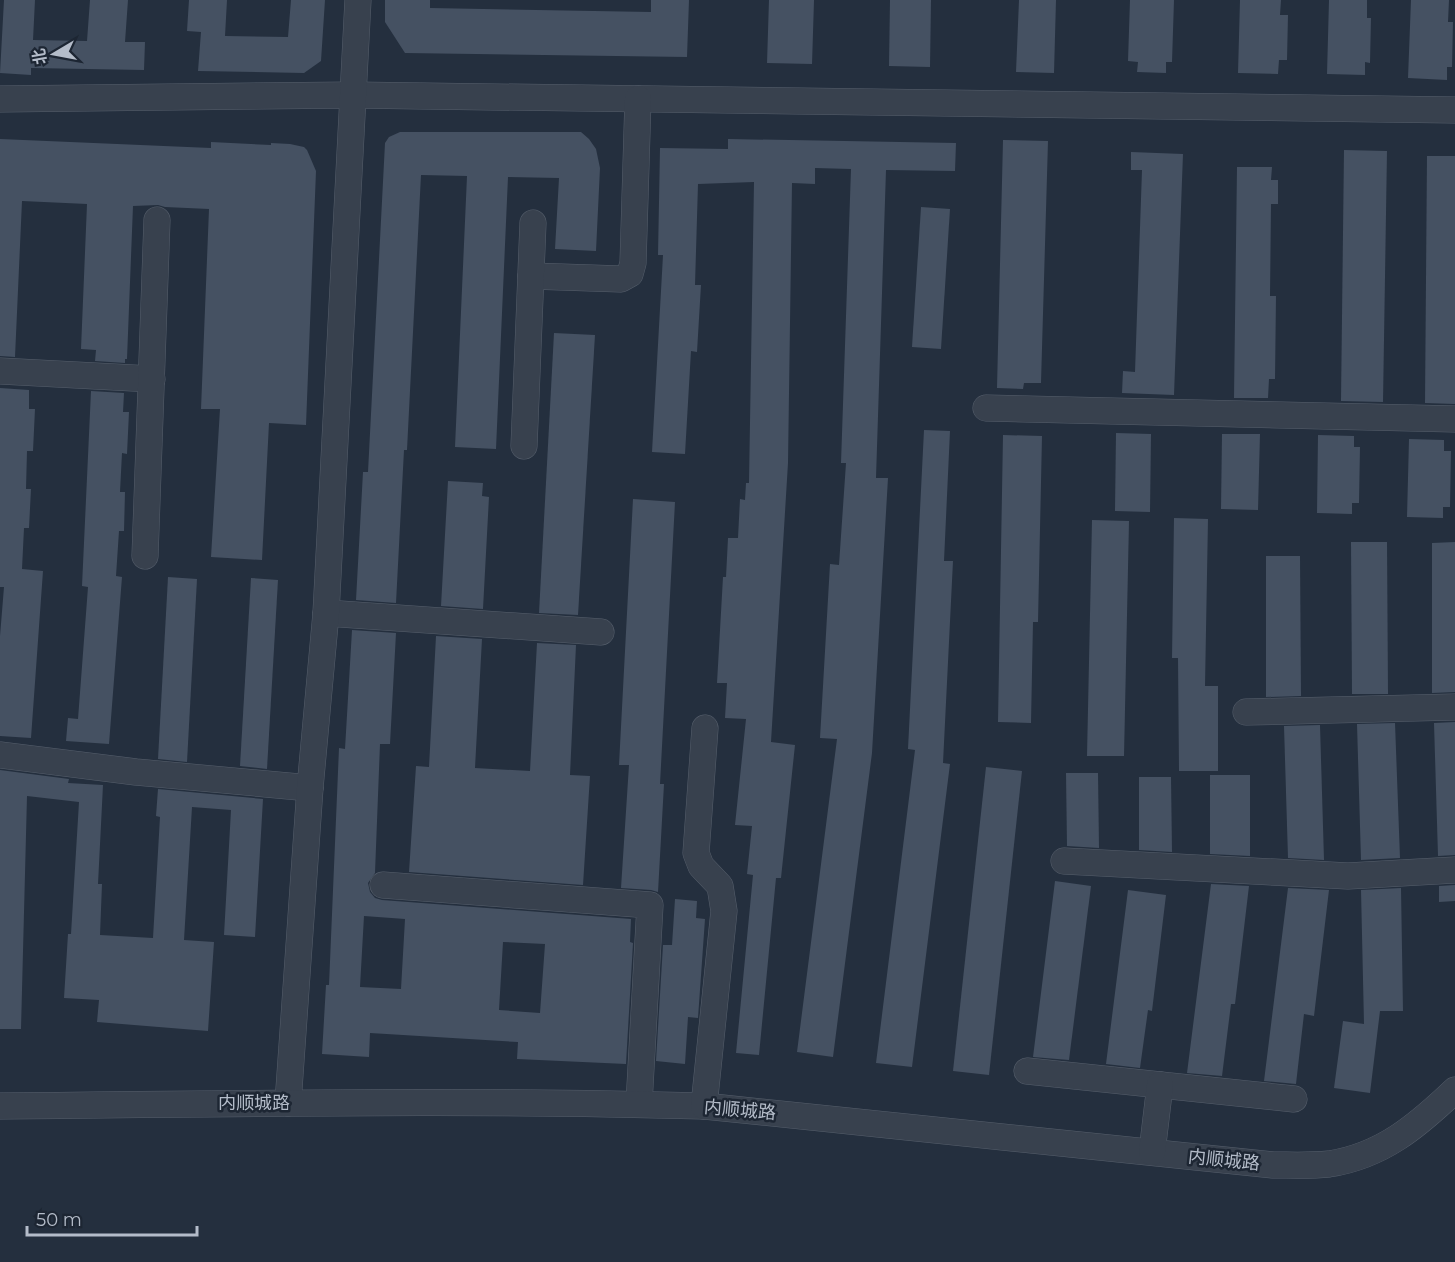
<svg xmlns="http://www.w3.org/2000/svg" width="1455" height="1262" font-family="Montserrat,'Noto Sans SC',sans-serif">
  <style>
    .building { fill: #455162; fill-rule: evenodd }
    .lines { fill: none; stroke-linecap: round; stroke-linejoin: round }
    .minor-casing { stroke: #565f6c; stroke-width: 27 }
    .minor { stroke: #38414e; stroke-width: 26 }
    .labels { text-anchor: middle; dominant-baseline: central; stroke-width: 5; stroke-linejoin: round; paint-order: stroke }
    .street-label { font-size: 18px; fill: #b4bcc9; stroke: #1d2633 }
  </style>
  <rect width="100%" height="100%" fill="#242f3e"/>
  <!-- building -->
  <g class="building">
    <path d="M 4,0 L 35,0 L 33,40 L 87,41 L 90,0 L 128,0 L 125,42 L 145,42 L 144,70 L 31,68 L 31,75 L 0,73 Z"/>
    <path d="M 189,0 L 227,0 L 225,36 L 288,37 L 291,0 L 325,0 L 321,61 L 304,73 L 198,71 L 201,32 L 187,31 Z"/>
    <path d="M 385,0 L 430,0 L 430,8 L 651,12 L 651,0 L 689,0 L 687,57 L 405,53 L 385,22 Z"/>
    <path d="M 769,0 L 814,0 L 812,64 L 767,63 Z"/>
    <path d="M 890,0 L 931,0 L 930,67 L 889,66 Z"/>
    <path d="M 1019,0 L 1056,0 L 1054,73 L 1016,72 Z"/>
    <path d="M 1130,0 L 1174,0 L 1172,62 L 1166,62 L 1166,73 L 1137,72 L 1138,62 L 1128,61 Z"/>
    <path d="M 1240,0 L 1281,0 L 1280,15 L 1288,15 L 1287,60 L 1279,60 L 1278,74 L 1238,73 Z"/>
    <path d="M 1329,0 L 1367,0 L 1367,18 L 1371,18 L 1370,63 L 1365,62 L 1365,75 L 1327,74 Z"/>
    <path d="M 1411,0 L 1449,0 L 1448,22 L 1453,22 L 1452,67 L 1447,67 L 1447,80 L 1408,78 Z"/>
    <path d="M 400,132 L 581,132 L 589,139 L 596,149 L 600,168 L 596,251 L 555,249 L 559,178 L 508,177 L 496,449 L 455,447 L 467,176 L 421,175 L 407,450 L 404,450 L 396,603 L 356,600 L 363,472 L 368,472 L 385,143 L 389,137 Z"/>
    <path d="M 0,139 L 211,148 L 211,142 L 271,145 L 271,143 L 290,144 L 304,147 L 307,150 L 316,171 L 306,425 L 269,423 L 262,560 L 211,557 L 220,409 L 201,409 L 209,209 L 165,207 L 158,205 L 133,206 L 127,359 L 125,359 L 125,363 L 95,361 L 96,350 L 81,349 L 87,204 L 22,201 L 15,357 L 0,356 Z"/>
    <path d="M 728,139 L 956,143 L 955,171 L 886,170 L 876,478 L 888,478 L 872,753 L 833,1057 L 797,1052 L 837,739 L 820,738 L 830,564 L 839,565 L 846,463 L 841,463 L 851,169 L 815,168 L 815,184 L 792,183 L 788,463 L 771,742 L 795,745 L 781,878 L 776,878 L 759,1055 L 736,1053 L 753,875 L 747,874 L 752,826 L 735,825 L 746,719 L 725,718 L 727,683 L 717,683 L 723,577 L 726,577 L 728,538 L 738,538 L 740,499 L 745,500 L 746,483 L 749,483 L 754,182 L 698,184 L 695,285 L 701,285 L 697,352 L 691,351 L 685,454 L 652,452 L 663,255 L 658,255 L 660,148 L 728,149 Z"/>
    <path d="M 1003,140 L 1048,141 L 1041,383 L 1024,383 L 1023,389 L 997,388 Z"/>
    <path d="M 1344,150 L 1387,151 L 1383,402 L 1341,401 Z"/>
    <path d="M 1131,152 L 1183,154 L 1174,395 L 1122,393 L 1123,371 L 1135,372 L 1142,170 L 1131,170 Z"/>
    <path d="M 1427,156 L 1455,156 L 1455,404 L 1425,403 Z"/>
    <path d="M 1237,167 L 1272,167 L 1271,180 L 1278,180 L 1278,204 L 1271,204 L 1270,296 L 1276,296 L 1275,379 L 1269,379 L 1268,398 L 1234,398 Z"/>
    <path d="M 921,207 L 950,209 L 941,349 L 912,347 Z"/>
    <path d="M 554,333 L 595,335 L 578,615 L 539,613 Z"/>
    <path d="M 0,388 L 29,390 L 29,409 L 35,409 L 33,451 L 27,451 L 26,489 L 31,489 L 29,528 L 24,528 L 22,569 L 43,571 L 31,738 L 0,736 L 0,636 L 4,587 L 0,587 Z"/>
    <path d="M 91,391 L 124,393 L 123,412 L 129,412 L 127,454 L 122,453 L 120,492 L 125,492 L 124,531 L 119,531 L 116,576 L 122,577 L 109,744 L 66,741 L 68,718 L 78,719 L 88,587 L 82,586 Z"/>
    <path d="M 924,430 L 950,431 L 944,561 L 953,561 L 943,763 L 950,764 L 912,1067 L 876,1063 L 915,750 L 908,749 Z"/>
    <path d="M 1116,433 L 1151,434 L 1150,512 L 1115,511 Z"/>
    <path d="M 1222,434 L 1260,434 L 1258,510 L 1221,509 Z"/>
    <path d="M 1003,435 L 1042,436 L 1038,622 L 1033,622 L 1031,723 L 998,722 Z"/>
    <path d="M 1318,435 L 1354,436 L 1354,447 L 1360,447 L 1359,503 L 1352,503 L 1352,514 L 1317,513 Z"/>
    <path d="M 1409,439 L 1444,440 L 1444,451 L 1451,451 L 1450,507 L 1443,507 L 1443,518 L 1407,517 Z"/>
    <path d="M 448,481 L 483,483 L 482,496 L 489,497 L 483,609 L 441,606 Z"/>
    <path d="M 633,499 L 675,502 L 660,784 L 664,784 L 658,892 L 651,890 L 621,888 L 629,765 L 619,765 Z"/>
    <path d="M 1174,518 L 1208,519 L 1205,686 L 1218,686 L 1218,771 L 1179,771 L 1178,658 L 1172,658 Z"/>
    <path d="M 1092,520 L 1129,521 L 1124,756 L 1087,756 Z"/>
    <path d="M 1351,542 L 1387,542 L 1388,694 L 1352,694 Z"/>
    <path d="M 1455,542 L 1455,692 L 1432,693 L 1432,543 Z"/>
    <path d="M 1266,556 L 1300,556 L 1301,696 L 1266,697 Z"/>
    <path d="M 168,577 L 197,579 L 187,762 L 158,759 Z"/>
    <path d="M 251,578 L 278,580 L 267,769 L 240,766 Z"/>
    <path d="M 352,630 L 396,633 L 390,744 L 380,744 L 375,873 L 368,883 L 370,892 L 375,898 L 382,900 L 631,919 L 630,942 L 633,943 L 626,1064 L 517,1059 L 518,1042 L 370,1033 L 369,1057 L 322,1054 L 326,985 L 329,985 L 339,748 L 345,749 ZM 364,916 L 405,919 L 401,989 L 360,987 ZM 503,942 L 545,944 L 540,1013 L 499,1010 Z"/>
    <path d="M 436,636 L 482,639 L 475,768 L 530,771 L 537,643 L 576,645 L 570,775 L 590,776 L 583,885 L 409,872 L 416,766 L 429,767 Z"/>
    <path d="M 1455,722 L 1455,855 L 1438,856 L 1434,723 Z"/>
    <path d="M 1395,723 L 1400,858 L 1361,860 L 1357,724 Z"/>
    <path d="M 1320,725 L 1324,860 L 1288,858 L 1284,726 Z"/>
    <path d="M 986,767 L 1022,771 L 989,1075 L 953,1071 Z"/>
    <path d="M 0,770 L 69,779 L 68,783 L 103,785 L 98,884 L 102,884 L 100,935 L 153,938 L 160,817 L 156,816 L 158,789 L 263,799 L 255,937 L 224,935 L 231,810 L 192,807 L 184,940 L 214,942 L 208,1031 L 97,1022 L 99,1000 L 64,998 L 68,934 L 71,934 L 79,802 L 27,796 L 21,1029 L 0,1029 Z"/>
    <path d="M 1066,773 L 1098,773 L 1099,848 L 1067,846 Z"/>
    <path d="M 1210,775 L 1250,775 L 1250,856 L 1210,854 Z"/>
    <path d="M 1139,777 L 1171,777 L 1172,852 L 1139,850 Z"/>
    <path d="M 1055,881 L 1091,886 L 1069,1060 L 1033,1057 Z"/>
    <path d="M 1211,884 L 1249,886 L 1235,1004 L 1231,1004 L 1222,1076 L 1187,1073 Z"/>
    <path d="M 1455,885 L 1455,901 L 1439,902 L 1439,886 Z"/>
    <path d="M 1288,888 L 1329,890 L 1314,1016 L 1304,1014 L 1296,1084 L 1264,1081 Z"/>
    <path d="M 1401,888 L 1403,1011 L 1380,1011 L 1370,1093 L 1334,1088 L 1343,1021 L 1364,1024 L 1361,890 Z"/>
    <path d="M 1128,890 L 1166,895 L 1152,1011 L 1148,1010 L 1140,1068 L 1106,1064 Z"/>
    <path d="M 675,899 L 697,901 L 696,918 L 705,919 L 698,1018 L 688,1017 L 685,1064 L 656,1061 L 663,945 L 672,945 Z"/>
  </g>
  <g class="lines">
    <!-- minor casing -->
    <g class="minor-casing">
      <g id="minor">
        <path d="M 0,99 L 353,95 L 1455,110"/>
        <path d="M 531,276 L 621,279 L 630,274 L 633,263 L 638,99"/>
        <path d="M 0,371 L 152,379"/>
        <path d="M 986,408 L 1455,419"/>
        <path d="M 524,446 L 533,223"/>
        <path d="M 145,556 L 157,220"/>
        <path d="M 326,613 L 601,632"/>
        <path d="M 1246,712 L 1455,707"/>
        <path d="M 0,755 L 136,772 L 310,788"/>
        <path d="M 1064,861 L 1348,876 L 1455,870"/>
        <path d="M 383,885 L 650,905 L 639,1104"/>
        <path d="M 1027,1071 L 1294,1099"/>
        <path d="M 288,1103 L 310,788 L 326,613 L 358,0"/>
        <path d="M 0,1106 C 234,1104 469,1099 704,1106 L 1273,1165 C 1291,1165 1310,1166 1329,1164 C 1382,1156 1417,1126 1455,1090"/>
        <path d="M 704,1106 L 724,911 L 720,886 L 701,866 L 696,853 L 705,728"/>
        <path d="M 1152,1152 L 1160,1085"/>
      </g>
    </g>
    <!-- minor -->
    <use href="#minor" class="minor"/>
  </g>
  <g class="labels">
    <!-- street labels -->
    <g class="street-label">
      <text x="254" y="1103">内顺城路</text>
      <text transform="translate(740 1110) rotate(5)">内顺城路</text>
      <text transform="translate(1224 1160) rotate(6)">内顺城路</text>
    </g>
  </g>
  <!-- north arrow -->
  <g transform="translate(54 54) rotate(260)" stroke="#1d2633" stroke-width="4.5" paint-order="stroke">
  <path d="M0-4.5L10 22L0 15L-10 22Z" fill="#b4bcc9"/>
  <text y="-9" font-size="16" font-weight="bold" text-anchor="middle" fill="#b4bcc9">北</text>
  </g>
  <!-- scale -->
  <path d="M27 1226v9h170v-9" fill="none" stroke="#b4bcc9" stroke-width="3"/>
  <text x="36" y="1226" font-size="18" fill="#b4bcc9" stroke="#1d2633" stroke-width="4.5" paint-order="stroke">50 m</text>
</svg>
